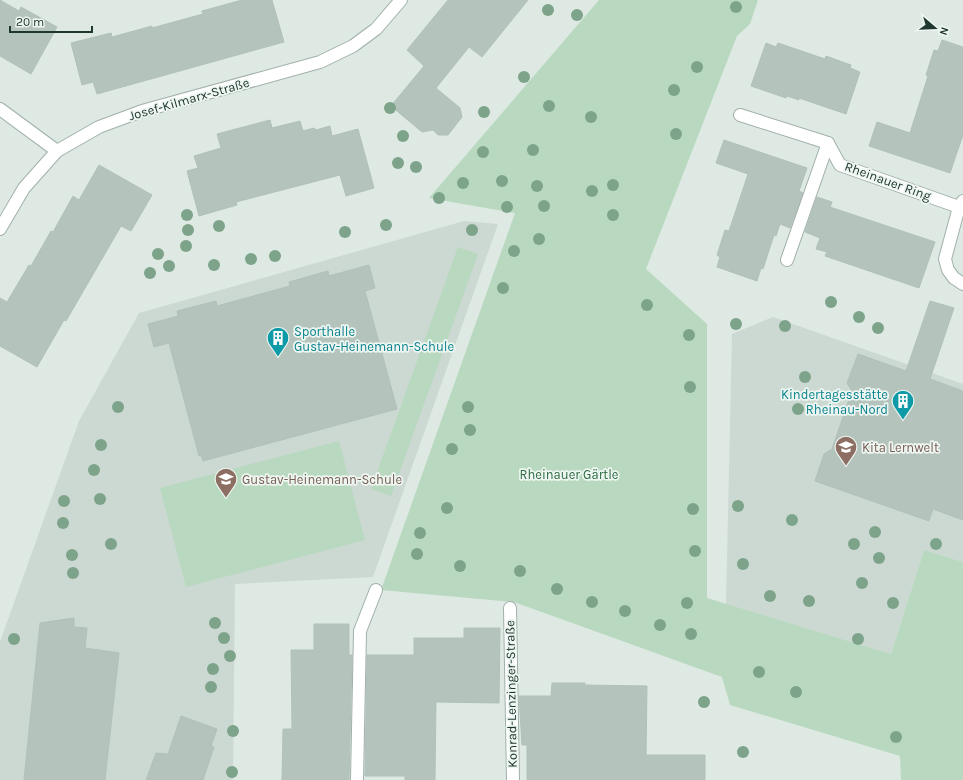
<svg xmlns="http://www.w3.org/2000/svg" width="963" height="780" font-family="Karla,sans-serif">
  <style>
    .built { fill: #ccd8d2 }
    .green { fill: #b8d9bf }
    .building { fill: #b4c3bc; stroke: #b1c1ba }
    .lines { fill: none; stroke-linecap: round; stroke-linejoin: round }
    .minor-casing { stroke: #a1b0aa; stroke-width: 14 }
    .minor { stroke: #fff; stroke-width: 12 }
    .tree { fill: #7da48a }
    .labels { text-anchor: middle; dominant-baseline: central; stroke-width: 3.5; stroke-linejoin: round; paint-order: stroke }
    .street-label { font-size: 13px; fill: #203730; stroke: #eef6f1 }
    .culture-label { font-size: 13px; fill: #0d838f; stroke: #eef6f1; text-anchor: start }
    .education-label { font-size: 13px; fill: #785e54; stroke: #eef6f1; text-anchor: start }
    .park-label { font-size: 13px; fill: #2d6b42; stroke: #eef6f1 }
  </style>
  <rect width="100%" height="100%" fill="#dee9e3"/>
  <!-- built -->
  <g class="built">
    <path d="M 464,221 L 498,224 L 373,577 L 235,584 L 233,780 L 0,780 L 0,642 L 79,421 L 139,313 Z"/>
    <path d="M 773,317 L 963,384 L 963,562 L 924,550 L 891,654 L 726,604 L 732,334 Z"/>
  </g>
  <!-- green -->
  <g class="green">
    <path d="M 599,0 L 758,0 L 750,24 L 737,36 L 646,269 L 707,324 L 707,598 L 891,654 L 924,550 L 963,562 L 963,780 L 901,780 L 900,756 L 730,705 L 722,677 L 514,602 L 381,590 L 515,213 L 429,198 Z"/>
    <path d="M 458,247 L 478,254 L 391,496 L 371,489 Z"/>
    <path d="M 339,441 L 365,540 L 186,587 L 160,488 Z"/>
  </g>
  <!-- building -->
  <g class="building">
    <path d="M 0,0 L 19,11 L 21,7 L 57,27 L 31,74 L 0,56 Z"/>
    <path d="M 242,0 L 272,0 L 284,42 L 97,94 L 93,82 L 82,85 L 71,43 L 111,33 L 112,37 L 152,26 L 152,28 L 203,14 L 202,11 Z"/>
    <path d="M 448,0 L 528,0 L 482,57 L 469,47 L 436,88 L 460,108 L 462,117 L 448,135 L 438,135 L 433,130 L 422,132 L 391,106 L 424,66 L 407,50 Z"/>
    <path d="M 942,40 L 963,47 L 963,135 L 950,173 L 869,146 L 877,122 L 910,133 L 928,76 L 926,75 L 934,50 L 938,51 Z"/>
    <path d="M 766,43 L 776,47 L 778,43 L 825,59 L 826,56 L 851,65 L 850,68 L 860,72 L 846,114 L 799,98 L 799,100 L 787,96 L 786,98 L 751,86 Z"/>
    <path d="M 270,120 L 272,128 L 300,121 L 303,131 L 314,128 L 316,130 L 330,126 L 332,136 L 358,129 L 374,188 L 346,196 L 340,175 L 236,202 L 237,205 L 199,216 L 187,171 L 198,168 L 194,156 L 221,148 L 217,134 Z"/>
    <path d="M 724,140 L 807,168 L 799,191 L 803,193 L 790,228 L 780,224 L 776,236 L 774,235 L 763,269 L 761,268 L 757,281 L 717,267 L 720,257 L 717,255 L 725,230 L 729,231 L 748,174 L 716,163 Z"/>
    <path d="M 99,165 L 152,195 L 131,231 L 121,226 L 66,321 L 64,320 L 37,367 L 0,346 L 0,298 L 7,302 L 29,265 L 31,266 L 51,231 L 53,232 L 73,196 L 79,200 Z"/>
    <path d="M 817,197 L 832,202 L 830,207 L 935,242 L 919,288 L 825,256 L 827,252 L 816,249 L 820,238 L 805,232 Z"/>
    <path d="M 369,265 L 375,288 L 365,291 L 397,409 L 203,461 L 201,455 L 199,456 L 169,343 L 154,347 L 148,324 L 178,316 L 177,311 L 216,301 L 217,306 L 290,286 L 289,282 L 328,271 L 329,276 Z"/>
    <path d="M 930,301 L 954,308 L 930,379 L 963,391 L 963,520 L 933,509 L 929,521 L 815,481 L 824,454 L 832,449 L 852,391 L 847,383 L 858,354 L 906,371 Z"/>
    <path d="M 74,618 L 74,627 L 87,628 L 85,648 L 119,653 L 105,780 L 24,780 L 40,623 Z"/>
    <path d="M 314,624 L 349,624 L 349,655 L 352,655 L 349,780 L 282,780 L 283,729 L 292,729 L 291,650 L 314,650 Z"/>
    <path d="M 464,628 L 500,628 L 499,703 L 436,702 L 435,780 L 405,780 L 405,776 L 365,776 L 367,655 L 414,655 L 414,638 L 464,638 Z"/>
    <path d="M 552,683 L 585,683 L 585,685 L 647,686 L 646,755 L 705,755 L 705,780 L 527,780 L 527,745 L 522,745 L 519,696 L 551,696 Z"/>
    <path d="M 181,716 L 217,729 L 211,746 L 214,747 L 203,780 L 146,780 L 156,753 L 168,754 Z"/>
  </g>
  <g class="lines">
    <!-- minor casing -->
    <g class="minor-casing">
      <g id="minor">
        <path d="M 0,109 L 57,151"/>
        <path d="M 740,115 L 828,143 L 840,165 L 959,207"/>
        <path d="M 963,201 L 959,207 L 945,259 L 948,270 L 954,278 L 963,284"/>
        <path d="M 0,229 L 24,188 L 57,151 L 99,127 L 142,111 L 320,62 L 353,46 L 376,29 L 401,0"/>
        <path d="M 787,260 L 828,143"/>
        <path d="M 510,608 L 513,780"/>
        <path d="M 357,780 L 360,631 L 376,590"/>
      </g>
    </g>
    <!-- minor -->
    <use href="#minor" class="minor"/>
  </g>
  <!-- trees -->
  <g class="tree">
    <circle cx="736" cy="7" r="6"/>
    <circle cx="548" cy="10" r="6"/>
    <circle cx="577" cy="15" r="6"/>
    <circle cx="697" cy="67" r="6"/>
    <circle cx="524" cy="77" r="6"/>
    <circle cx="674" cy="90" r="6"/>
    <circle cx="549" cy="106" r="6"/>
    <circle cx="390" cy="108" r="6"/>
    <circle cx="484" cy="112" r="6"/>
    <circle cx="591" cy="117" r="6"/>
    <circle cx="676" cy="134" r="6"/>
    <circle cx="403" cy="136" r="6"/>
    <circle cx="533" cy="150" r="6"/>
    <circle cx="483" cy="152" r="6"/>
    <circle cx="398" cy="163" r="6"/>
    <circle cx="416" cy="167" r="6"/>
    <circle cx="502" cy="181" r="6"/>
    <circle cx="463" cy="183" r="6"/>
    <circle cx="613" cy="185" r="6"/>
    <circle cx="537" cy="186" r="6"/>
    <circle cx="592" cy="191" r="6"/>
    <circle cx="439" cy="198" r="6"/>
    <circle cx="544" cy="206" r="6"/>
    <circle cx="507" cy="207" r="6"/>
    <circle cx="187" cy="215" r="6"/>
    <circle cx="613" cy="215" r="6"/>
    <circle cx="386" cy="225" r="6"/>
    <circle cx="219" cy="226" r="6"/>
    <circle cx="188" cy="230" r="6"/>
    <circle cx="472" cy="230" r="6"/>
    <circle cx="345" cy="232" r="6"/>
    <circle cx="539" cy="239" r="6"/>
    <circle cx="186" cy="246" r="6"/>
    <circle cx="514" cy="251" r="6"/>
    <circle cx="158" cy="254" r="6"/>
    <circle cx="275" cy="256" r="6"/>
    <circle cx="251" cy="259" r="6"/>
    <circle cx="214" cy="265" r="6"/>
    <circle cx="169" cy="266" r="6"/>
    <circle cx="150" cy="273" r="6"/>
    <circle cx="503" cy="288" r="6"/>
    <circle cx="831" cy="302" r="6"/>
    <circle cx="647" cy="305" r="6"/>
    <circle cx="859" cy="317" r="6"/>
    <circle cx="736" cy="324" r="6"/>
    <circle cx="785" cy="326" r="6"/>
    <circle cx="878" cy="328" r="6"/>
    <circle cx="689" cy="335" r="6"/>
    <circle cx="805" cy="377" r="6"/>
    <circle cx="690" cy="387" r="6"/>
    <circle cx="118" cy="407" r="6"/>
    <circle cx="468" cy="407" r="6"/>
    <circle cx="798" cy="409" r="6"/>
    <circle cx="470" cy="430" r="6"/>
    <circle cx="101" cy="445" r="6"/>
    <circle cx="452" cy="449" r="6"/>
    <circle cx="94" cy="470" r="6"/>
    <circle cx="100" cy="499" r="6"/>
    <circle cx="64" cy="501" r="6"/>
    <circle cx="738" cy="506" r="6"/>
    <circle cx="447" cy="508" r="6"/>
    <circle cx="693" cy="509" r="6"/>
    <circle cx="792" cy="520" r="6"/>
    <circle cx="63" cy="523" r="6"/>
    <circle cx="875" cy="532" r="6"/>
    <circle cx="420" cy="533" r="6"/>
    <circle cx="111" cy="544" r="6"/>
    <circle cx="854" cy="544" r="6"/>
    <circle cx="936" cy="544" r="6"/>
    <circle cx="695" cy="551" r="6"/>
    <circle cx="417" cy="554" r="6"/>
    <circle cx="72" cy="555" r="6"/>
    <circle cx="879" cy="558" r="6"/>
    <circle cx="743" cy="564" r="6"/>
    <circle cx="460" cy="566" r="6"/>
    <circle cx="520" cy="571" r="6"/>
    <circle cx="73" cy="573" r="6"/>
    <circle cx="862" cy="583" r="6"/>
    <circle cx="557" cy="589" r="6"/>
    <circle cx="770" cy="596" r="6"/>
    <circle cx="809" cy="601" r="6"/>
    <circle cx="592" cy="602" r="6"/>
    <circle cx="687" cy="603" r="6"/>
    <circle cx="893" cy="603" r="6"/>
    <circle cx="625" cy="611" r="6"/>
    <circle cx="215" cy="623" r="6"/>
    <circle cx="660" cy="625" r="6"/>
    <circle cx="691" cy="634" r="6"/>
    <circle cx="224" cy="638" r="6"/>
    <circle cx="14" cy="639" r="6"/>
    <circle cx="858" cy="639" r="6"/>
    <circle cx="230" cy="656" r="6"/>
    <circle cx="213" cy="669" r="6"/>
    <circle cx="759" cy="672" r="6"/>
    <circle cx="211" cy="687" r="6"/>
    <circle cx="796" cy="692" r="6"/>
    <circle cx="704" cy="702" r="6"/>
    <circle cx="233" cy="731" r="6"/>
    <circle cx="896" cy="737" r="6"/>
    <circle cx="743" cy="752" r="6"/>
    <circle cx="232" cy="772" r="6"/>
  </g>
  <!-- icons -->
  <defs>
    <g id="building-pin" transform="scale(1.15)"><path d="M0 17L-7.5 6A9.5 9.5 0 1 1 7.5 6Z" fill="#0f9aa8" stroke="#eef6f1"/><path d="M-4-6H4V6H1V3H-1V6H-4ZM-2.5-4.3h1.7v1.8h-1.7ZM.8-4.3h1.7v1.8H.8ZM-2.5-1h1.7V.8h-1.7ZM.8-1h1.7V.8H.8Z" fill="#fff"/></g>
    <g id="school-pin" transform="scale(1.15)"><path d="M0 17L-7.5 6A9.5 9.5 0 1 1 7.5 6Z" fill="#8d6e63" stroke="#eef6f1"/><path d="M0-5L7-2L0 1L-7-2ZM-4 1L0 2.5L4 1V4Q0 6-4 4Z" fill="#fff"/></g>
  </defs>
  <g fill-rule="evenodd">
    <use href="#building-pin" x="278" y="338"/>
    <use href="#building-pin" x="903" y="401"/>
    <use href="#school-pin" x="846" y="447"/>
    <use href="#school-pin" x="226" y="479"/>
  </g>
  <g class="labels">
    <!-- street labels -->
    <g class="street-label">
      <text transform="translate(189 99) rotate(-16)">Josef-Kilmarx-Straße</text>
      <text transform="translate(888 181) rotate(20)">Rheinauer Ring</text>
      <text transform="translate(511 694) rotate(-91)">Konrad-Lenzinger-Straße</text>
    </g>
    <!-- culture labels -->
    <g class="culture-label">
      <text x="294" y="331">Sporthalle<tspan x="294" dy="15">Gustav-Heinemann-Schule</tspan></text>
      <text x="888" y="394" text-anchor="end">Kindertagesstätte<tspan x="888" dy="15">Rheinau-Nord</tspan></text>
    </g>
    <!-- education labels -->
    <g class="education-label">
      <text x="862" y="447">Kita Lernwelt</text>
      <text x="242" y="479">Gustav-Heinemann-Schule</text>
    </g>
    <!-- park labels -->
    <g class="park-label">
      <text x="569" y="474">Rheinauer Gärtle</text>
    </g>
  </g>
  <!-- north arrow -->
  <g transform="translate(935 28) rotate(109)" stroke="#eef6f1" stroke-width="3" paint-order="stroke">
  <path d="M0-3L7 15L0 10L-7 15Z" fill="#203730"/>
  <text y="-6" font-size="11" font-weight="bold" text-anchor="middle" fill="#203730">N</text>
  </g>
  <!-- scale -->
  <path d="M10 26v6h82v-6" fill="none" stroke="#203730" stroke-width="2"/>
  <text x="16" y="26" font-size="12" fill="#203730" stroke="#eef6f1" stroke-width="3" paint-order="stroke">20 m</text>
</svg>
